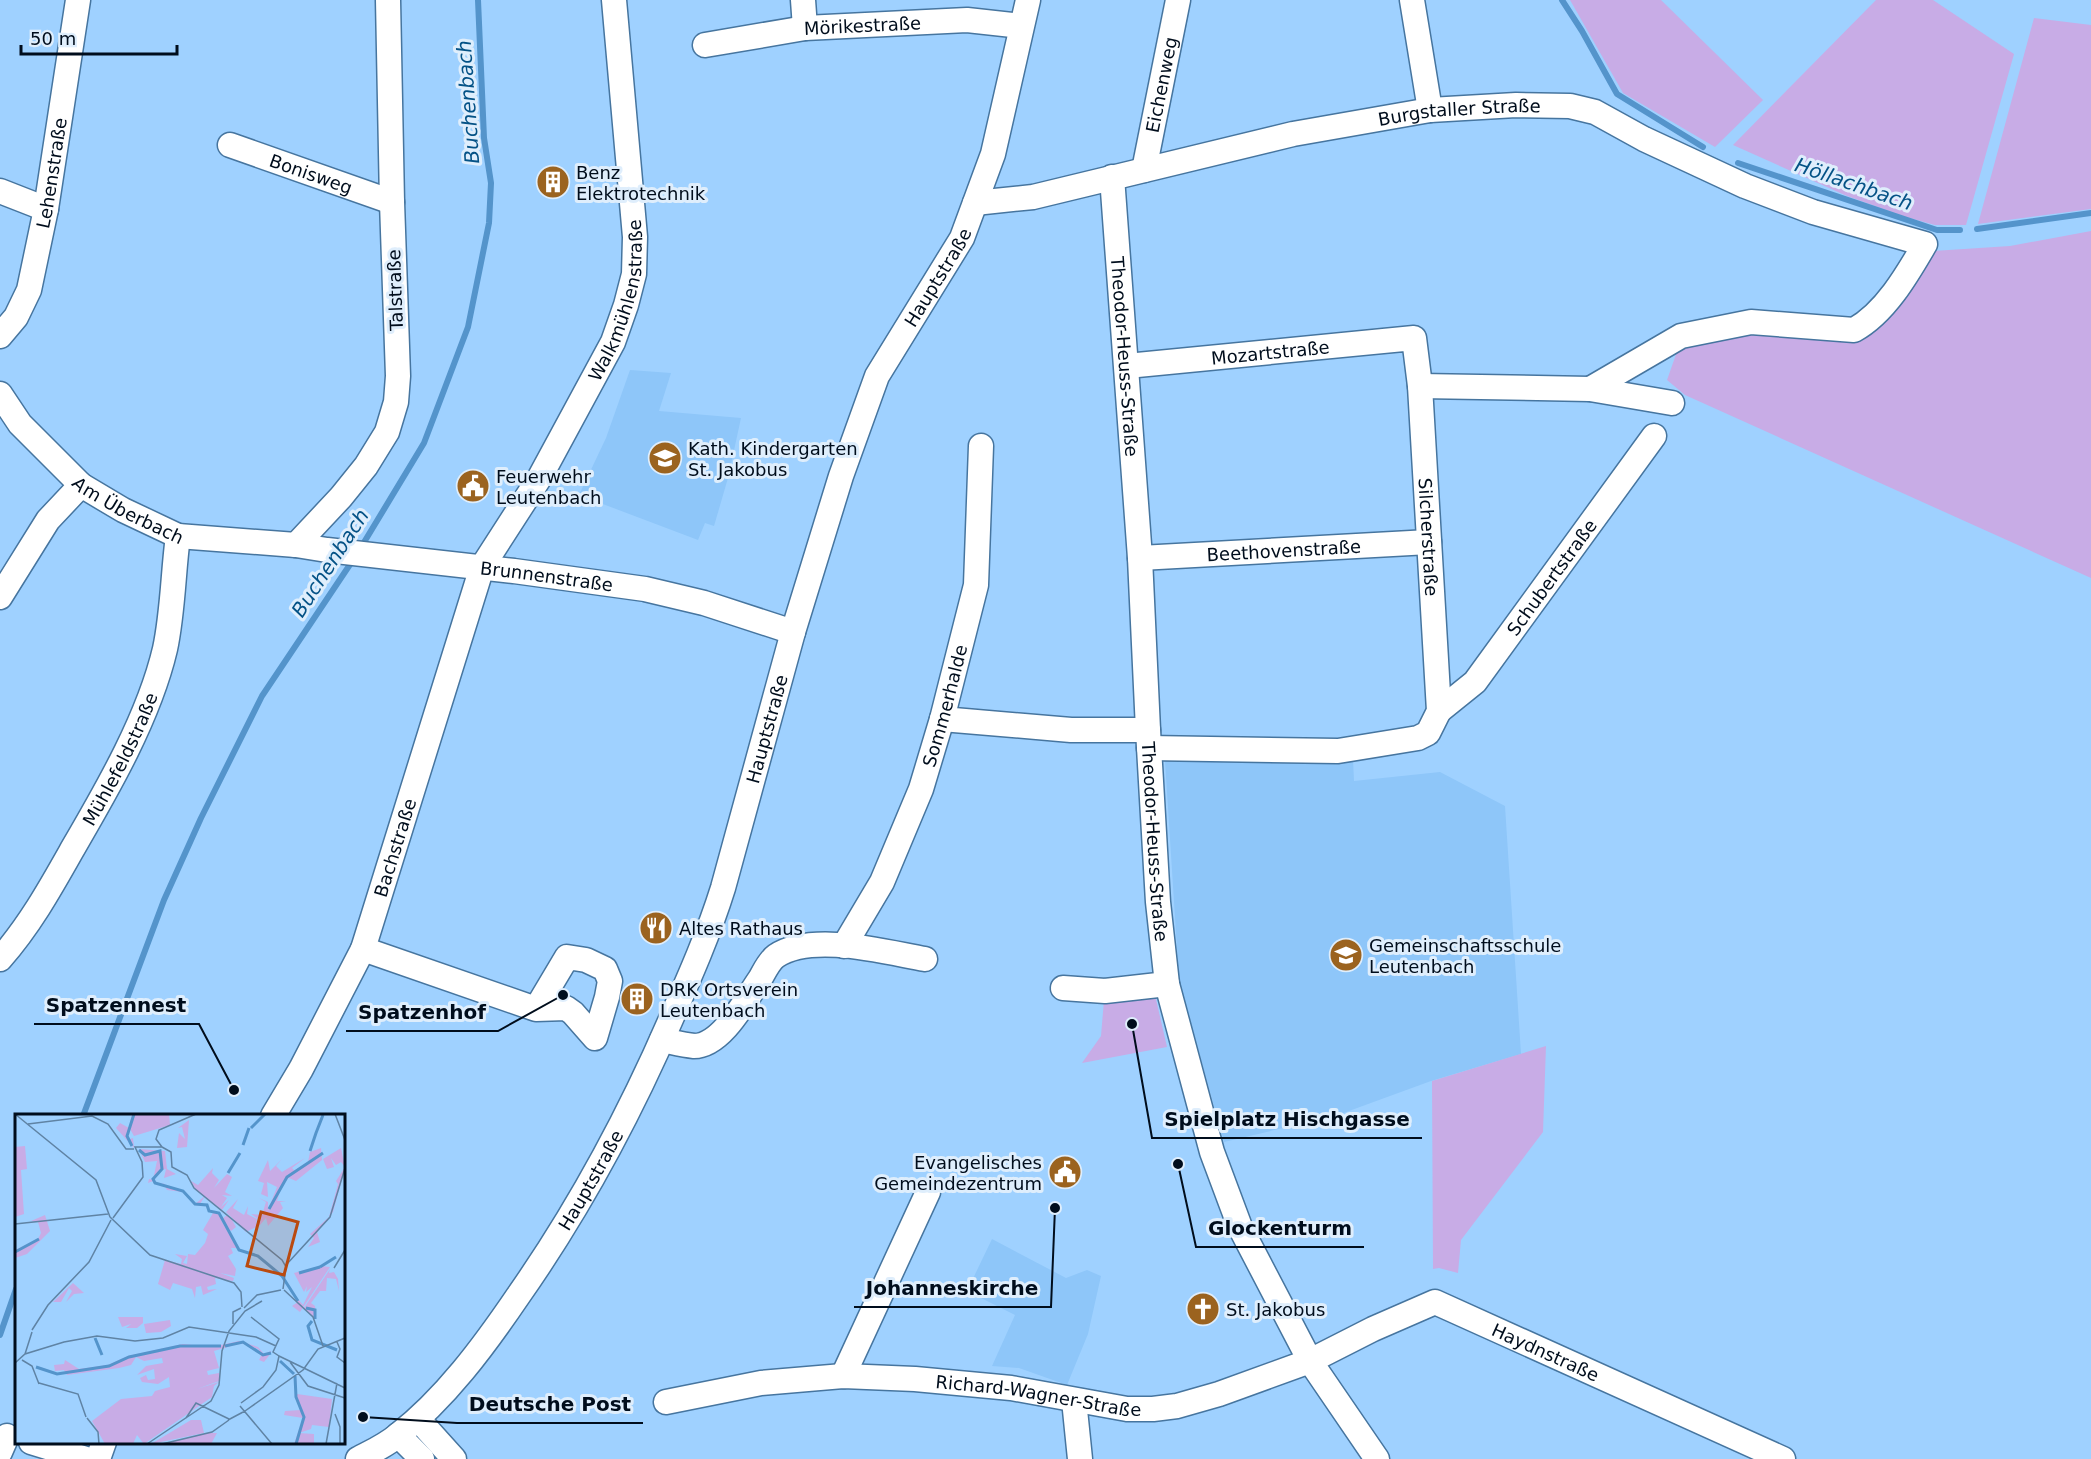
<svg xmlns="http://www.w3.org/2000/svg" width="2091" height="1459" font-family="'DejaVu Sans',sans-serif">
  <style>
    .built { fill: #8ec6f9 }
    .green { fill: #c8ace6 }
    .lines { fill: none; stroke-linecap: round; stroke-linejoin: round }
    .stream { stroke: #5494cb; stroke-width: 6 }
    .minor-casing { stroke: #46759f; stroke-width: 27 }
    .minor { stroke: #fff; stroke-width: 24 }
    .labels { text-anchor: middle; dominant-baseline: central; stroke-width: 6; stroke-linejoin: round; paint-order: stroke }
    .street-label { font-size: 18px; fill: #000d1c; stroke: #dfeefc }
    .poi-label { font-size: 18px; fill: #000d1c; stroke: #dfeefc; text-anchor: start }
    .water-label { font-size: 20px; font-style: italic; fill: #045286; stroke: #dfeefc }
    .inset-river { fill: none; stroke: #5494cb; stroke-width: 3 }
    .inset-road { fill: none; stroke: #5f83a4; stroke-width: 1.5 }
    .view { fill: #ba4a0f; fill-opacity: 0.15; stroke: #ba4a0f; stroke-width: 3 }
    .inset-edge { fill: none; stroke: #000d1c; stroke-width: 3 }
    .leader { fill: none; stroke: #000d1c; stroke-width: 2 }
    .callout-dot { fill: #000d1c; stroke: #dfeefc; stroke-width: 2 }
    .callout-label { font-size: 20px; text-anchor: middle; font-weight: bold; fill: #000d1c; stroke: #dfeefc; stroke-width: 6; stroke-linejoin: round; paint-order: stroke }
  </style>
  <rect width="100%" height="100%" fill="#9fd1ff"/>
  <!-- built -->
  <g class="built">
    <path d="M 630,370 L 671,373 L 659,411 L 741,418 L 728,478 L 714,526 L 705,523 L 698,540 L 579,495 L 606,438 Z"/>
    <path d="M 1353,759 L 1354,781 L 1440,772 L 1505,806 L 1521,1054 L 1431,1081 L 1338,1115 L 1224,1142 L 1179,980 L 1165,761 L 1323,761 Z"/>
    <path d="M 992,1239 L 1066,1278 L 1087,1270 L 1101,1276 L 1088,1334 L 1067,1385 L 1019,1368 L 992,1366 L 1015,1315 L 967,1291 Z"/>
  </g>
  <!-- green -->
  <g class="green">
    <path d="M 1570,0 L 1661,0 L 1763,100 L 1715,147 L 1623,93 Z"/>
    <path d="M 1876,0 L 1933,0 L 2014,54 L 1966,225 L 1935,225 L 1906,217 L 1847,196 L 1733,145 Z"/>
    <path d="M 2034,18 L 2091,25 L 2091,209 L 1978,224 Z"/>
    <path d="M 2091,231 L 2091,578 L 1685,395 L 1667,380 L 1680,343 L 1750,328 L 1856,338 L 1933,251 L 2010,246 Z"/>
    <path d="M 1155,995 L 1167,1047 L 1082,1063 L 1101,1036 L 1104,1000 Z"/>
    <path d="M 1546,1046 L 1543,1132 L 1461,1240 L 1458,1273 L 1439,1268 L 1433,1269 L 1432,1081 Z"/>
  </g>
  <g class="lines">
    <!-- stream -->
    <g class="stream">
      <path d="M 1562,0 L 1582,31 L 1617,94 L 1703,147"/>
      <path d="M 1738,163 L 1937,230 L 1960,230"/>
      <path d="M 1977,229 L 2091,213"/>
      <path d="M 360,549 L 424,443 L 468,327 L 489,223 L 491,183 L 484,138 L 478,0"/>
      <path d="M 83,1116 L 164,900 L 201,818 L 262,696 L 353,560"/>
      <path d="M 0,1335 L 16,1289"/>
    </g>
    <!-- minor casing -->
    <g class="minor-casing">
      <g id="minor">
        <path d="M 803,0 L 805,28"/>
        <path d="M 1412,0 L 1430,110"/>
        <path id="s1" d="M 705,45 L 805,28 L 967,20 L 1021,26"/>
        <path id="s2" d="M 230,145 L 392,202"/>
        <path id="s3" d="M 1144,170 L 1178,0"/>
        <path id="s4" d="M 1112,177 L 1140,558 L 1148,730 L 1158,902 L 1167,984 L 1212,1152 L 1240,1227 L 1310,1361 L 1377,1459"/>
        <path d="M 0,191 L 46,209"/>
        <path id="s5" d="M 975,203 L 1033,197 L 1293,134 L 1430,110 L 1516,105 L 1570,106 L 1595,112 L 1644,139 L 1745,186 L 1813,212 L 1925,244 C 1907,275 1885,313 1854,330 L 1751,322 L 1681,336 L 1590,389"/>
        <path id="s6" d="M 0,336 L 16,317 L 29,290 L 46,209 L 78,0"/>
        <path id="s7" d="M 1127,366 L 1414,338 L 1420,386 L 1439,711 L 1428,733 L 1418,738 L 1338,751 L 1149,748"/>
        <path d="M 1420,386 L 1590,389 L 1672,403"/>
        <path id="s8" d="M 0,394 L 20,424 L 81,485 L 123,510 L 178,536 L 296,545 L 327,550 L 514,571 L 645,589 L 704,603 L 793,632"/>
        <path d="M 296,545 L 341,497 L 366,466 L 387,432 L 396,402 L 398,376 L 392,202 L 388,0"/>
        <path id="s9" d="M 1140,558 L 1429,542"/>
        <path d="M 0,597 L 48,520 L 81,485"/>
        <path id="s10" d="M 1439,711 L 1475,682 L 1654,436"/>
        <path d="M 942,719 L 1071,730 L 1148,730"/>
        <path id="s11" d="M 844,946 L 882,882 L 921,789 L 942,719 L 976,585 L 981,446"/>
        <path d="M 363,949 L 536,1009 L 566,1008 L 573,1013 L 595,1038 L 607,997 L 610,981 L 605,969 L 586,960 L 567,957 L 536,1009"/>
        <path id="s12" d="M 0,959 C 30,925 51,887 73,848 C 108,788 149,717 165,649 C 173,612 173,573 178,536"/>
        <path d="M 1063,988 L 1105,991 L 1167,984"/>
        <path d="M 662,1040 C 672,1042 684,1045 694,1046 C 722,1046 746,999 760,979 C 764,972 769,961 776,956 C 812,932 885,952 925,959"/>
        <path id="s13" d="M 273,1116 L 301,1069 L 363,949 L 482,567 L 540,477 L 613,342 L 626,305 L 634,274 L 635,237 L 614,0"/>
        <path d="M 843,1376 L 928,1192"/>
        <path d="M 1074,1400 L 1080,1459"/>
        <path id="s14" d="M 666,1402 L 761,1383 L 843,1376 L 915,1379 L 1011,1388 L 1127,1409 L 1153,1409 L 1177,1406 L 1219,1394 L 1310,1361 L 1373,1329 L 1435,1302 L 1783,1459"/>
        <path d="M 418,1419 L 454,1459"/>
        <path d="M 398,1435 L 422,1459"/>
        <path d="M 31,1442 L 86,1459"/>
        <path d="M 0,1452 L 7,1436"/>
        <path d="M 98,1459 L 104,1442"/>
        <path id="s15" d="M 358,1459 C 371,1452 385,1446 397,1436 C 445,1399 484,1346 518,1296 C 579,1209 629,1116 671,1019 C 690,976 709,933 723,888 L 793,632 L 841,476 L 877,376 L 962,238 L 993,154 L 1028,0"/>
      </g>
    </g>
    <!-- minor -->
    <use href="#minor" class="minor"/>
  </g>
  <!-- icons -->
  <defs>
    <g id="building-disc" transform="scale(1.725)"><circle r="9.5" fill="#9b631f" stroke="#dfeefc"/><path d="M-4-6H4V6H1V3H-1V6H-4ZM-2.5-4.3h1.7v1.8h-1.7ZM.8-4.3h1.7v1.8H.8ZM-2.5-1h1.7V.8h-1.7ZM.8-1h1.7V.8H.8Z" fill="#fff"/></g>
    <g id="school-disc" transform="scale(1.725)"><circle r="9.5" fill="#9b631f" stroke="#dfeefc"/><path d="M0-5L7-2L0 1L-7-2ZM-4 1L0 2.5L4 1V4Q0 6-4 4Z" fill="#fff"/></g>
    <g id="civic-disc" transform="scale(1.725)"><circle r="9.5" fill="#9b631f" stroke="#dfeefc"/><path d="M-.6-6.5H3V-4.5H.6V-3L4-1V1h2V6H-6V1h2V-1L-.6-3ZM-1.2 2.5V6h2.4V2.5Z" fill="#fff"/></g>
    <g id="restaurant-disc" transform="scale(1.725)"><circle r="9.5" fill="#9b631f" stroke="#dfeefc"/><path d="M-5-6h1v4h1v-4h1v4h1v-4h1v5L-1.5 .5V6h-2V.5L-5-1ZM5-6V6H3V1.5H1.5Q1.5-4 5-6Z" fill="#fff"/></g>
    <g id="church-disc" transform="scale(1.725)"><circle r="9.5" fill="#9b631f" stroke="#dfeefc"/><path d="M-1.2-6h2.4v3.5h3.3v2.4h-3.3V6h-2.4V-.1h-3.3v-2.4h3.3Z" fill="#fff"/></g>
  </defs>
  <g fill-rule="evenodd">
    <use href="#building-disc" x="553" y="182"/>
    <use href="#school-disc" x="665" y="458"/>
    <use href="#civic-disc" x="473" y="486"/>
    <use href="#restaurant-disc" x="656" y="928"/>
    <use href="#school-disc" x="1346" y="955"/>
    <use href="#building-disc" x="637" y="999"/>
    <use href="#civic-disc" x="1065" y="1172"/>
    <use href="#church-disc" x="1203" y="1309"/>
  </g>
  <g class="labels">
    <!-- street labels -->
    <g class="street-label">
      <text stroke="none"><textPath href="#s1" startOffset="159">Mörikestraße</textPath></text>
      <text stroke="none"><textPath href="#s3" startOffset="87">Eichenweg</textPath></text>
      <text stroke="none"><textPath href="#s5" startOffset="494">Burgstaller Straße</textPath></text>
      <text stroke="none"><textPath href="#s6" startOffset="174">Lehenstraße</textPath></text>
      <text stroke="none"><textPath href="#s2" startOffset="86">Bonisweg</textPath></text>
      <text stroke="none"><textPath href="#s15" startOffset="1340">Hauptstraße</textPath></text>
      <text transform="translate(395 290) rotate(-92)">Talstraße</text>
      <text stroke="none"><textPath href="#s13" startOffset="892">Walkmühlenstraße</textPath></text>
      <text stroke="none"><textPath href="#s7" startOffset="144">Mozartstraße</textPath></text>
      <text stroke="none"><textPath href="#s4" startOffset="180">Theodor-Heuss-Straße</textPath></text>
      <text stroke="none"><textPath href="#s8" startOffset="176">Am Überbach</textPath></text>
      <text stroke="none"><textPath href="#s7" startOffset="488">Silcherstraße</textPath></text>
      <text stroke="none"><textPath href="#s9" startOffset="144">Beethovenstraße</textPath></text>
      <text stroke="none"><textPath href="#s8" startOffset="603">Brunnenstraße</textPath></text>
      <text stroke="none"><textPath href="#s10" startOffset="176">Schubertstraße</textPath></text>
      <text stroke="none"><textPath href="#s11" startOffset="262">Sommerhalde</textPath></text>
      <text stroke="none"><textPath href="#s15" startOffset="854">Hauptstraße</textPath></text>
      <text stroke="none"><textPath href="#s12" startOffset="234">Mühlefeldstraße</textPath></text>
      <text stroke="none"><textPath href="#s4" startOffset="666">Theodor-Heuss-Straße</textPath></text>
      <text stroke="none"><textPath href="#s13" startOffset="296">Bachstraße</textPath></text>
      <text stroke="none"><textPath href="#s15" startOffset="368">Hauptstraße</textPath></text>
      <text stroke="none"><textPath href="#s14" startOffset="916">Haydnstraße</textPath></text>
      <text stroke="none"><textPath href="#s14" startOffset="376">Richard-Wagner-Straße</textPath></text>
    </g>
    <!-- poi labels -->
    <g class="poi-label">
      <text x="576" y="172">Benz<tspan x="576" dy="21">Elektrotechnik</tspan></text>
      <text x="688" y="448">Kath. Kindergarten<tspan x="688" dy="21">St. Jakobus</tspan></text>
      <text x="496" y="476">Feuerwehr<tspan x="496" dy="21">Leutenbach</tspan></text>
      <text x="679" y="928">Altes Rathaus</text>
      <text x="1369" y="945">Gemeinschaftsschule<tspan x="1369" dy="21">Leutenbach</tspan></text>
      <text x="660" y="989">DRK Ortsverein<tspan x="660" dy="21">Leutenbach</tspan></text>
      <text x="1042" y="1162" text-anchor="end">Evangelisches<tspan x="1042" dy="21">Gemeindezentrum</tspan></text>
      <text x="1226" y="1309">St. Jakobus</text>
    </g>
    <!-- water labels -->
    <g class="water-label">
      <text transform="translate(468 102) rotate(-94)">Buchenbach</text>
      <text transform="translate(1854 184) rotate(19)">Höllachbach</text>
      <text transform="translate(330 563) rotate(-57)">Buchenbach</text>
    </g>
  </g>
  <!-- overview -->
  <g transform="translate(15 1114)">
    <rect width="330" height="330" fill="#9fd1ff"/>
    <path d="M 117,0 L 154,0 L 155,11 L 119,22 L 115,15 L 113,24 L 116,31 L 115,25 L 118,24 L 119,34 L 101,14 L 105,9 L 114,14 ZM 174,6 L 172,33 L 162,34 L 164,19 L 170,25 L 167,13 L 163,14 ZM 10,32 L 12,55 L 6,56 L 9,100 L 0,103 L 0,33 ZM 306,34 L 307,46 L 281,67 L 274,64 L 267,70 L 262,87 L 271,87 L 265,88 L 268,94 L 253,112 L 251,104 L 245,111 L 231,118 L 211,98 L 223,85 L 218,94 L 229,101 L 233,92 L 232,100 L 242,105 L 241,110 L 246,107 L 236,100 L 247,101 L 251,88 L 244,84 L 253,88 L 253,96 L 262,73 L 252,68 L 253,83 L 246,80 L 249,69 L 243,67 L 253,46 L 255,57 L 267,45 L 261,52 L 267,58 L 290,44 L 277,54 L 280,57 L 293,48 L 295,38 ZM 326,34 L 330,54 L 318,98 L 302,118 L 305,128 L 293,133 L 299,124 L 295,120 L 314,103 L 323,70 L 321,67 L 330,53 L 326,48 L 321,51 L 316,44 L 319,53 L 312,55 L 308,45 ZM 124,35 L 150,37 L 152,55 L 161,60 L 149,64 L 151,55 L 146,56 L 139,66 L 142,70 L 148,69 L 156,75 L 161,74 L 168,77 L 180,90 L 190,82 L 185,90 L 192,91 L 194,97 L 204,99 L 207,105 L 212,101 L 217,106 L 221,113 L 216,117 L 206,106 L 222,134 L 216,134 L 218,139 L 213,142 L 221,155 L 220,162 L 205,159 L 219,164 L 218,167 L 200,164 L 201,170 L 192,173 L 193,176 L 202,175 L 188,181 L 186,172 L 181,173 L 180,184 L 177,175 L 158,169 L 155,176 L 143,170 L 150,146 L 166,150 L 167,145 L 160,140 L 172,142 L 168,149 L 172,150 L 173,140 L 180,141 L 190,129 L 193,120 L 188,116 L 198,99 L 194,97 L 192,92 L 180,91 L 168,78 L 152,76 L 148,69 L 143,71 L 138,67 L 133,69 L 134,65 L 138,66 L 142,47 L 130,48 ZM 198,54 L 197,59 L 204,66 L 199,74 L 212,60 L 217,63 L 210,78 L 217,82 L 207,81 L 212,84 L 206,93 L 214,86 L 207,96 L 181,76 L 176,67 L 183,71 ZM 30,101 L 35,117 L 12,140 L 0,144 L 0,136 L 23,125 L 26,119 L 23,108 L 16,107 ZM 305,152 L 315,153 L 285,198 L 277,192 L 283,188 L 278,179 L 288,191 L 297,173 L 291,178 L 292,172 L 289,178 L 279,159 ZM 315,155 L 314,159 L 319,158 L 323,165 L 324,177 L 321,165 L 312,164 L 311,177 L 305,177 L 296,189 L 300,192 L 301,205 L 289,194 ZM 58,169 L 69,179 L 59,180 L 51,188 L 57,177 L 54,174 L 46,188 L 38,188 ZM 103,203 L 128,203 L 128,209 L 122,214 L 111,214 L 116,210 L 107,213 ZM 155,206 L 156,212 L 146,218 L 131,219 L 129,210 ZM 224,227 L 243,233 L 249,240 L 256,237 L 256,239 L 249,248 L 244,246 L 247,240 L 243,235 L 226,229 L 199,237 L 204,254 L 192,257 L 193,261 L 204,259 L 204,267 L 182,275 L 204,268 L 199,272 L 197,283 L 129,330 L 122,321 L 118,330 L 90,330 L 77,307 L 106,285 L 137,282 L 140,277 L 155,273 L 154,263 L 143,270 L 127,268 L 125,264 L 131,261 L 133,266 L 140,265 L 139,255 L 122,261 L 131,252 L 148,249 L 147,244 L 129,247 L 121,243 L 116,251 L 104,254 L 52,261 L 49,256 L 40,257 L 39,251 L 49,250 L 50,246 L 64,255 L 93,251 L 113,242 L 168,230 L 197,233 ZM 281,262 L 282,280 L 317,285 L 314,313 L 297,311 L 296,315 L 284,319 L 299,320 L 299,330 L 279,330 L 288,304 L 269,301 L 270,297 L 286,296 L 281,283 ZM 176,306 L 186,306 L 189,319 L 136,330 ZM 202,319 L 196,330 L 148,330 L 193,319 Z" fill="#c8ace6"/>
    <path class="inset-river" d="M 236,14 L 250,0M 301,19 L 308,1M 228,31 L 234,14M 117,32 L 112,22 L 119,0M 124,36 L 130,41 L 145,37 L 147,55 L 138,65 L 140,69 L 168,77 L 180,90 L 192,91 L 194,97 L 204,99 L 224,136 L 243,142 L 267,162 L 283,187M 295,37 L 301,19M 213,59 L 225,39M 254,95 L 272,63 L 308,39M 0,138 L 24,125M 305,153 L 321,143M 284,159 L 305,153M 291,194 L 300,196 L 300,205M 297,207 L 293,212 L 297,226 L 322,236M 80,224 L 87,241M 210,232 L 228,228 L 248,241 L 256,239M 265,247 L 279,260M 21,253 L 42,260 L 94,252 L 114,243 L 165,232 L 206,232M 280,262 L 281,283 L 289,303 L 281,330"/>
    <path class="inset-road" d="M 0,0 L 81,66 L 95,103M 320,0 L 330,26M 13,10 L 77,2 L 93,10 L 111,35 L 119,35M 147,33 L 156,38 L 157,53 L 172,61 L 179,74 L 267,146 L 271,153 L 268,175M 147,33 L 141,25 L 144,16 L 181,0M 95,103 L 135,141 L 219,169 L 226,178 L 227,193M 98,104 L 128,63 L 127,48 L 120,33 L 147,33M 0,110 L 93,100M 271,151 L 315,103 L 330,54M 319,154 L 330,136M 269,176 L 298,203 L 308,232M 229,194 L 242,181 L 266,176M 218,210 L 218,198 L 226,194M 17,216 L 33,191 L 74,148 L 96,106M 322,228 L 325,235 L 322,243 L 330,249M 10,240 L 17,218M 264,242 L 330,274M 7,246 L 17,252 L 24,270M 275,248 L 293,272 L 330,284M 0,249 L 10,240 L 49,228 L 82,222 L 120,227 L 148,224 L 174,213 L 241,223 L 261,232M 24,269 L 63,280 L 71,303M 226,289 L 248,273 L 261,256 L 264,242 L 258,238 L 264,225 L 236,203M 225,292 L 257,330M 230,297 L 288,256 L 303,235 L 330,224M 320,300 L 325,313 L 325,330M 72,304 L 83,318 L 84,330M 171,304 L 181,289 L 214,305M 213,306 L 230,297M 132,330 L 196,287 L 204,271 L 207,237 L 214,217 L 230,197 L 247,187M 147,330 L 197,318 L 214,306M 311,330 L 322,269"/>
    <path class="view" d="M 246,98 L 283,108 L 269,161 L 232,152 Z"/>
    <rect width="330" height="330" class="inset-edge"/>
  </g>
  <!-- callouts -->
  <path class="leader" d="M234 1090L199 1024H34M563 995L498 1031H346M1132 1024L1152 1138H1422M1178 1164L1196 1247H1364M1055 1208L1051 1307H854M363 1417L457 1423H643"/>
  <g class="callout-dot">
    <circle cx="234" cy="1090" r="6"/>
    <circle cx="563" cy="995" r="6"/>
    <circle cx="1132" cy="1024" r="6"/>
    <circle cx="1178" cy="1164" r="6"/>
    <circle cx="1055" cy="1208" r="6"/>
    <circle cx="363" cy="1417" r="6"/>
  </g>
  <g class="callout-label">
    <text x="116" y="1012">Spatzennest</text>
    <text x="422" y="1019">Spatzenhof</text>
    <text x="1287" y="1126">Spielplatz Hischgasse</text>
    <text x="1280" y="1235">Glockenturm</text>
    <text x="952" y="1295">Johanneskirche</text>
    <text x="550" y="1411">Deutsche Post</text>
  </g>
  <!-- scale -->
  <path d="M21 45v9h156v-9" fill="none" stroke="#000d1c" stroke-width="3"/>
  <text x="30" y="45" font-size="18" fill="#000d1c" stroke="#dfeefc" stroke-width="4.5" paint-order="stroke">50 m</text>
</svg>
